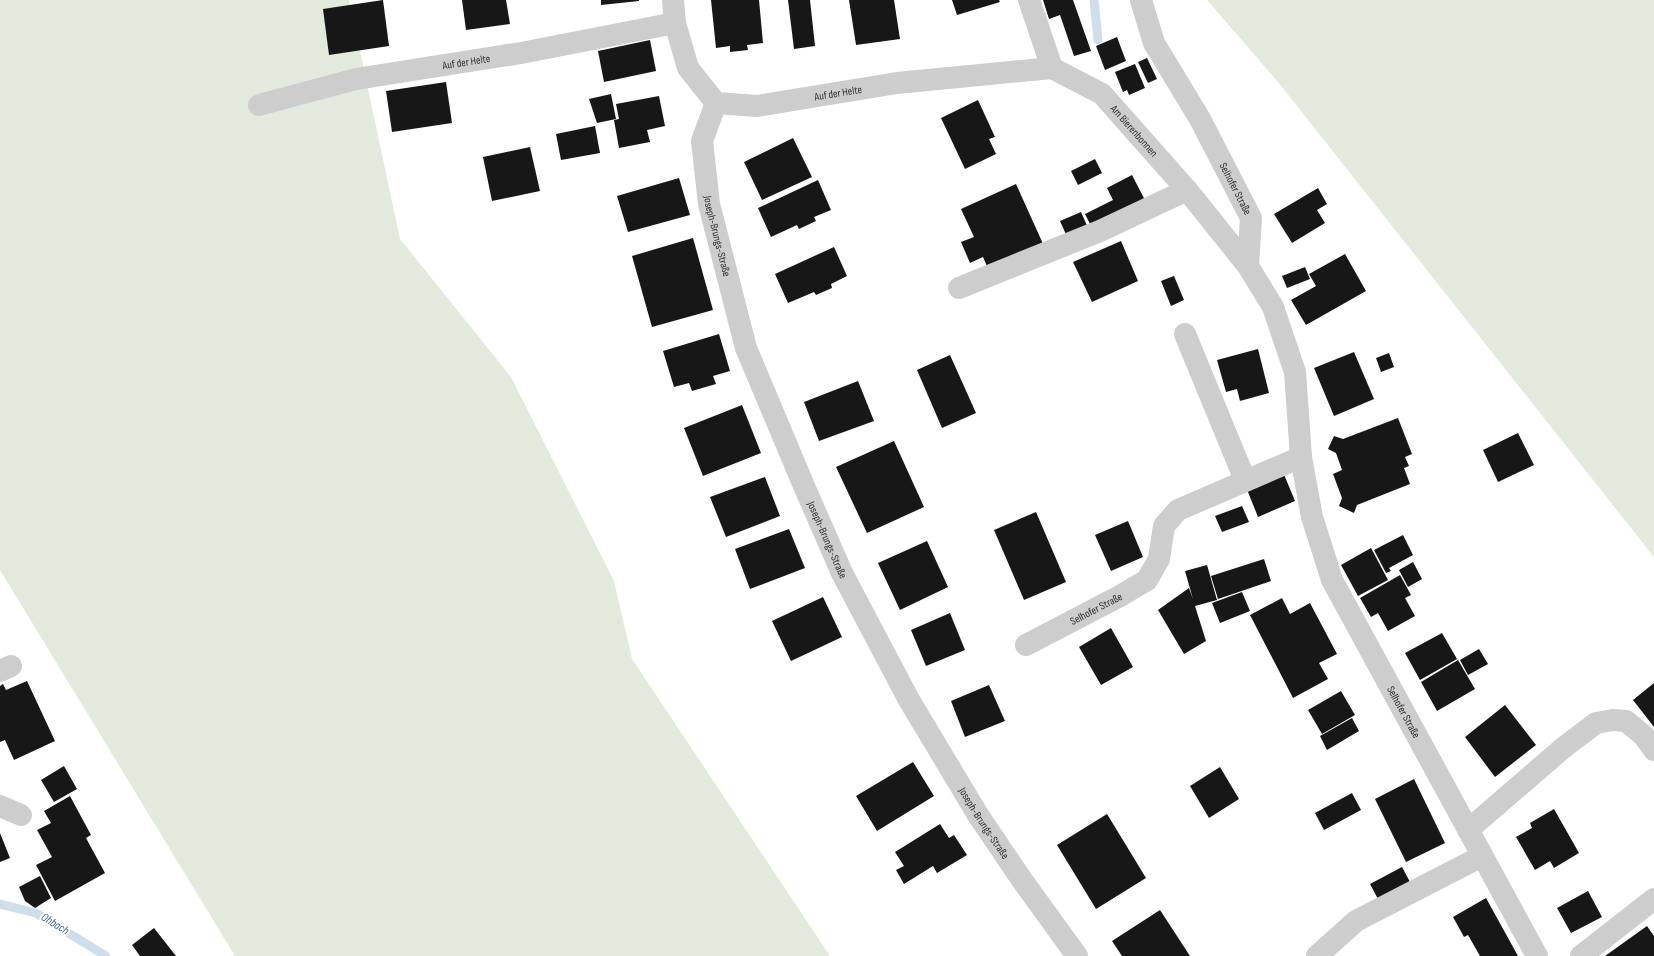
<svg xmlns="http://www.w3.org/2000/svg" width="1654" height="956" font-family="'Sofia Sans Condensed',sans-serif">
  <style>
    .green { fill: #e3e9dd }
    .lines { fill: none; stroke-linecap: round; stroke-linejoin: round }
    .stream { stroke: #cedeea; stroke-width: 9 }
    .building { fill: #171717 }
    .minor { stroke: #cdcdcd; stroke-width: 22 }
    .labels { text-anchor: middle; dominant-baseline: central; stroke-width: 4; stroke-linejoin: round; paint-order: stroke }
    .street-label { font-size: 11px; fill: #303030; stroke: #fff }
    .water-label { font-size: 12px; font-style: italic; fill: #446d8c; stroke: #fff }
  </style>
  <rect width="100%" height="100%" fill="#fff"/>
  <!-- green -->
  <g class="green">
    <path d="M 0,0 L 349,0 L 400,239 L 511,377 L 614,581 L 632,659 L 830,956 L 235,956 L 0,570 Z"/>
    <path d="M 1207,0 L 1654,0 L 1654,557 L 1278,82 Z"/>
  </g>
  <g class="lines">
    <!-- stream -->
    <g class="stream">
      <path d="M 1094,0 L 1098,40"/>
      <path d="M 0,904 L 36,913 L 106,956"/>
    </g>
  </g>
  <!-- building -->
  <g class="building">
    <path d="M 383,0 L 389,46 L 329,55 L 323,9 Z"/>
    <path d="M 462,0 L 506,0 L 510,24 L 466,30 Z"/>
    <path d="M 601,0 L 639,0 L 639,1 L 601,5 Z"/>
    <path d="M 711,0 L 759,0 L 763,43 L 747,45 L 748,50 L 730,52 L 730,46 L 716,48 Z"/>
    <path d="M 788,0 L 810,0 L 815,46 L 794,49 Z"/>
    <path d="M 849,0 L 894,0 L 900,39 L 856,45 Z"/>
    <path d="M 952,0 L 999,0 L 1000,2 L 957,15 Z"/>
    <path d="M 1043,0 L 1073,0 L 1091,51 L 1074,56 L 1060,15 L 1049,19 Z"/>
    <path d="M 1117,37 L 1126,61 L 1105,70 L 1096,46 Z"/>
    <path d="M 650,40 L 656,71 L 604,82 L 598,51 Z"/>
    <path d="M 1147,58 L 1157,79 L 1148,83 L 1138,62 Z"/>
    <path d="M 1135,64 L 1145,88 L 1129,95 L 1127,90 L 1123,92 L 1115,72 Z"/>
    <path d="M 446,82 L 452,123 L 392,132 L 386,91 Z"/>
    <path d="M 611,94 L 616,119 L 597,123 L 589,99 Z"/>
    <path d="M 659,96 L 665,126 L 647,130 L 650,142 L 619,148 L 614,120 L 619,119 L 616,104 Z"/>
    <path d="M 978,100 L 995,137 L 989,139 L 996,154 L 965,169 L 941,118 Z"/>
    <path d="M 595,126 L 600,153 L 561,160 L 556,134 Z"/>
    <path d="M 793,138 L 812,177 L 762,200 L 744,162 Z"/>
    <path d="M 530,147 L 540,191 L 492,201 L 483,157 Z"/>
    <path d="M 1095,159 L 1102,173 L 1078,185 L 1071,171 Z"/>
    <path d="M 1132,175 L 1147,204 L 1094,232 L 1085,214 L 1113,200 L 1107,188 Z"/>
    <path d="M 679,178 L 690,215 L 628,232 L 617,196 Z"/>
    <path d="M 818,180 L 831,210 L 814,217 L 816,221 L 799,229 L 797,225 L 771,237 L 758,208 Z"/>
    <path d="M 1016,184 L 1044,246 L 989,271 L 983,257 L 970,263 L 961,242 L 974,237 L 961,209 Z"/>
    <path d="M 1318,188 L 1327,204 L 1317,210 L 1325,223 L 1292,243 L 1274,214 Z"/>
    <path d="M 1081,212 L 1089,230 L 1068,239 L 1060,221 Z"/>
    <path d="M 693,238 L 713,310 L 652,327 L 632,256 Z"/>
    <path d="M 1121,241 L 1138,281 L 1092,302 L 1073,262 Z"/>
    <path d="M 834,247 L 847,276 L 831,284 L 832,288 L 816,295 L 814,292 L 788,303 L 775,274 Z"/>
    <path d="M 1345,254 L 1366,291 L 1306,325 L 1291,300 L 1316,286 L 1309,274 Z"/>
    <path d="M 1305,267 L 1310,279 L 1287,288 L 1282,276 Z"/>
    <path d="M 1174,276 L 1184,300 L 1171,306 L 1161,281 Z"/>
    <path d="M 719,334 L 730,371 L 713,376 L 716,384 L 692,391 L 689,383 L 674,387 L 663,351 Z"/>
    <path d="M 1258,349 L 1269,393 L 1240,401 L 1237,389 L 1226,392 L 1217,360 Z"/>
    <path d="M 1354,352 L 1374,399 L 1334,416 L 1314,368 Z"/>
    <path d="M 1389,353 L 1394,367 L 1381,372 L 1376,358 Z"/>
    <path d="M 950,355 L 976,413 L 942,428 L 917,370 Z"/>
    <path d="M 858,381 L 874,421 L 819,441 L 804,402 Z"/>
    <path d="M 742,405 L 761,453 L 703,476 L 684,428 Z"/>
    <path d="M 1398,418 L 1412,454 L 1405,457 L 1409,466 L 1404,468 L 1410,484 L 1357,505 L 1354,513 L 1339,506 L 1342,498 L 1333,474 L 1342,470 L 1336,453 L 1328,449 L 1334,436 L 1343,439 Z"/>
    <path d="M 1518,433 L 1534,465 L 1498,482 L 1483,450 Z"/>
    <path d="M 894,441 L 924,507 L 867,533 L 836,467 Z"/>
    <path d="M 1283,472 L 1295,501 L 1258,517 L 1246,487 Z"/>
    <path d="M 765,477 L 780,516 L 726,537 L 710,497 Z"/>
    <path d="M 1242,506 L 1249,522 L 1222,532 L 1215,516 Z"/>
    <path d="M 1036,512 L 1066,582 L 1024,600 L 994,530 Z"/>
    <path d="M 1128,521 L 1143,557 L 1111,571 L 1095,535 Z"/>
    <path d="M 789,529 L 805,568 L 750,589 L 735,549 Z"/>
    <path d="M 1403,535 L 1413,555 L 1389,568 L 1391,571 L 1386,573 L 1374,550 Z"/>
    <path d="M 927,541 L 948,587 L 900,610 L 878,563 Z"/>
    <path d="M 1371,548 L 1388,580 L 1358,596 L 1341,565 Z"/>
    <path d="M 1264,559 L 1271,581 L 1218,599 L 1211,576 Z"/>
    <path d="M 1413,562 L 1422,579 L 1408,587 L 1399,570 Z"/>
    <path d="M 1207,565 L 1217,600 L 1195,606 L 1206,641 L 1184,654 L 1158,610 L 1189,588 L 1193,599 L 1185,571 Z"/>
    <path d="M 1400,575 L 1411,595 L 1405,598 L 1415,616 L 1388,631 L 1378,613 L 1371,617 L 1360,598 Z"/>
    <path d="M 1242,592 L 1250,611 L 1220,623 L 1212,603 Z"/>
    <path d="M 823,597 L 842,637 L 791,661 L 772,621 Z"/>
    <path d="M 1282,598 L 1290,614 L 1310,603 L 1337,654 L 1319,663 L 1328,679 L 1293,698 L 1250,615 Z"/>
    <path d="M 950,613 L 965,650 L 926,666 L 911,630 Z"/>
    <path d="M 1111,628 L 1133,667 L 1101,685 L 1079,647 Z"/>
    <path d="M 1442,633 L 1457,659 L 1420,680 L 1405,653 Z"/>
    <path d="M 1479,649 L 1488,664 L 1468,675 L 1460,660 Z"/>
    <path d="M 1458,660 L 1475,689 L 1437,711 L 1421,682 Z"/>
    <path d="M 27,681 L 55,741 L 14,760 L 5,740 L 0,742 L 0,686 L 3,684 L 6,690 Z"/>
    <path d="M 1654,683 L 1654,727 L 1633,700 Z"/>
    <path d="M 989,685 L 1005,721 L 965,737 L 951,701 Z"/>
    <path d="M 1341,691 L 1355,715 L 1322,734 L 1308,710 Z"/>
    <path d="M 1505,705 L 1536,745 L 1495,777 L 1465,737 Z"/>
    <path d="M 1352,718 L 1359,731 L 1327,750 L 1320,736 Z"/>
    <path d="M 913,762 L 934,796 L 877,831 L 856,796 Z"/>
    <path d="M 64,766 L 77,789 L 54,802 L 41,780 Z"/>
    <path d="M 1220,767 L 1239,799 L 1209,818 L 1190,786 Z"/>
    <path d="M 1414,779 L 1445,843 L 1406,862 L 1375,799 Z"/>
    <path d="M 1352,793 L 1361,810 L 1324,830 L 1315,813 Z"/>
    <path d="M 70,796 L 91,835 L 86,838 L 105,873 L 55,901 L 36,865 L 52,857 L 37,830 L 51,823 L 44,811 Z"/>
    <path d="M 1554,809 L 1579,853 L 1554,868 L 1550,861 L 1535,870 L 1516,837 L 1532,828 L 1530,823 Z"/>
    <path d="M 1107,814 L 1146,878 L 1096,909 L 1057,845 Z"/>
    <path d="M 940,824 L 949,838 L 954,835 L 967,855 L 937,873 L 933,866 L 904,884 L 896,870 L 904,866 L 895,852 Z"/>
    <path d="M 0,833 L 10,858 L 0,862 Z"/>
    <path d="M 1402,867 L 1410,882 L 1378,899 L 1370,884 Z"/>
    <path d="M 40,876 L 51,898 L 35,908 L 25,901 L 19,887 Z"/>
    <path d="M 1588,891 L 1602,917 L 1571,933 L 1557,908 Z"/>
    <path d="M 1486,898 L 1518,956 L 1480,956 L 1468,935 L 1464,937 L 1453,917 Z"/>
    <path d="M 1160,910 L 1190,956 L 1122,956 L 1112,941 Z"/>
    <path d="M 1647,926 L 1654,936 L 1654,956 L 1605,956 Z"/>
    <path d="M 154,928 L 176,956 L 140,956 L 132,945 Z"/>
  </g>
  <g class="lines">
    <!-- minor -->
    <g class="minor">
      <path id="s1" d="M 673,0 L 675,23 L 688,68 L 716,103 L 757,106 L 897,83 L 1052,68"/>
      <path id="s2" d="M 1029,0 L 1052,68 L 1102,94 L 1187,190 L 1248,266 L 1273,307 L 1295,372 L 1301,457 L 1312,517 L 1332,580 L 1537,956"/>
      <path id="s3" d="M 1141,0 L 1154,43 L 1200,119 L 1251,218 L 1248,266"/>
      <path id="s4" d="M 716,103 L 702,141 L 709,204 L 746,348 L 804,486 L 842,573 L 909,700 L 978,815 L 1022,880 L 1077,956"/>
      <path id="s5" d="M 259,105 L 356,79 L 521,53 L 675,23"/>
      <path d="M 959,288 L 1100,231 L 1187,190"/>
      <path d="M 1185,334 L 1245,480"/>
      <path id="s6" d="M 1026,645 L 1120,596 L 1147,580 L 1159,559 L 1164,526 L 1178,510 L 1301,457"/>
      <path d="M 0,671 L 11,666"/>
      <path d="M 0,806 L 21,815"/>
      <path d="M 1468,830 L 1563,748 L 1596,723 L 1613,720 L 1626,721 L 1644,736 L 1654,750"/>
      <path d="M 1317,956 L 1356,921 L 1482,856"/>
      <path d="M 1581,956 L 1654,899"/>
    </g>
  </g>
  <g class="labels">
    <!-- street labels -->
    <g class="street-label">
      <text stroke="none"><textPath href="#s5" startOffset="212">Auf der Helte</textPath></text>
      <text stroke="none"><textPath href="#s1" startOffset="238">Auf der Helte</textPath></text>
      <text stroke="none"><textPath href="#s2" startOffset="177">Am Bierenbonnen</textPath></text>
      <text stroke="none"><textPath href="#s3" startOffset="212">Selhofer Straße</textPath></text>
      <text stroke="none"><textPath href="#s4" startOffset="137">Joseph-Brungs-Straße</textPath></text>
      <text stroke="none"><textPath href="#s4" startOffset="461">Joseph-Brungs-Straße</textPath></text>
      <text stroke="none"><textPath href="#s6" startOffset="79">Selhofer Straße</textPath></text>
      <text stroke="none"><textPath href="#s2" startOffset="833">Selhofer Straße</textPath></text>
      <text stroke="none"><textPath href="#s4" startOffset="785">Joseph-Brungs-Straße</textPath></text>
    </g>
    <!-- water labels -->
    <g class="water-label">
      <text transform="translate(55 924) rotate(32)">Ohbach</text>
    </g>
  </g>
</svg>
